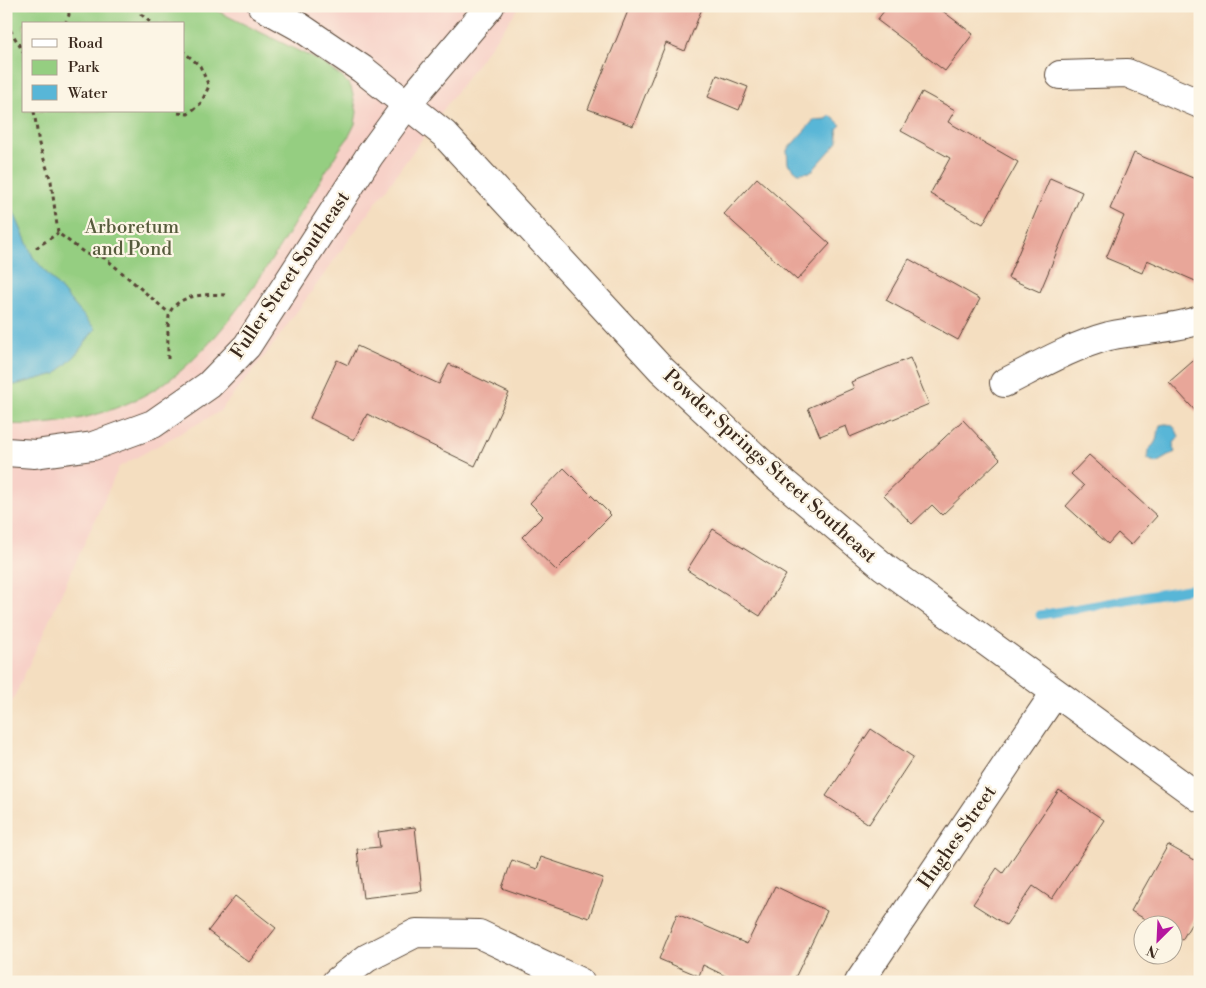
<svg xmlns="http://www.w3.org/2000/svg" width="1206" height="988" font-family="'Libre Bodoni',serif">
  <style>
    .built { fill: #f7d1c8; fill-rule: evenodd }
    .green { fill: #95ce81; stroke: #687c50; fill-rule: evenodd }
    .water { fill: #58b6d7; stroke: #4a707a }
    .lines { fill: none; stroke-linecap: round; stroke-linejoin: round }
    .stream { stroke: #58b6d7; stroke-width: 9 }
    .building { fill: #e8a699 }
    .street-casing { stroke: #574536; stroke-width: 30 }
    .secondary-casing { stroke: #574536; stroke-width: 30 }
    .path { stroke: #574536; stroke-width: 3; stroke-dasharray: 4 4; stroke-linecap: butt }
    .street { stroke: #fff; stroke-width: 28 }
    .secondary { stroke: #fff; stroke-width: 28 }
    .labels { text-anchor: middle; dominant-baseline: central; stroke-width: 4.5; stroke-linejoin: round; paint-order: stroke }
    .park-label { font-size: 19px; fill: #565b3c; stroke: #fcf5e5 }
    .street-label { font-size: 19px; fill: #3b2a1e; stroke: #fcf5e5 }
  </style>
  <rect width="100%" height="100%" fill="#fcf5e5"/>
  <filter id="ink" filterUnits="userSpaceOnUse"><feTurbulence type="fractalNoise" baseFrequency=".02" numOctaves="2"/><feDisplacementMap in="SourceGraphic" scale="10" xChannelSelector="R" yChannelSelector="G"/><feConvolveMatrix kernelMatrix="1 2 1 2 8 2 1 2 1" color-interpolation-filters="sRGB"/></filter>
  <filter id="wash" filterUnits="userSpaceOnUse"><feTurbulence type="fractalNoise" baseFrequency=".0096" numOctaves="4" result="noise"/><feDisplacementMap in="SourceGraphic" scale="20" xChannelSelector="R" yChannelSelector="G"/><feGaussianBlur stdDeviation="1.12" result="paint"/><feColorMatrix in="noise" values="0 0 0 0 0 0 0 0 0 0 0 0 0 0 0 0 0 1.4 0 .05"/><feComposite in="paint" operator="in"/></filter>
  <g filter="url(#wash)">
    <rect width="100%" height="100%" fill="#f4dec0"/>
    <!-- built -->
    <path class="built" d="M 6,6 L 520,6 L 459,88 L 267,353 L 219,412 L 119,467 L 6,715 ZM 24,24 L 184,24 L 184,111 L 24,111 Z"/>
    <!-- green -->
    <path class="green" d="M 6,6 L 207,6 L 321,62 L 342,77 L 351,87 L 357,112 L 355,124 L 348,138 L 339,150 C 294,221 247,313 183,369 C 135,410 69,428 6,424 ZM 24,24 L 184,24 L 184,111 L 24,111 Z"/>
    <!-- water -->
    <g class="water">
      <path d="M 830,115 L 841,125 L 837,129 L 838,142 L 811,172 L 798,173 L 788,164 L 787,150 L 814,120 L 827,119 Z"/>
      <path d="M 6,194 L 33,257 L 95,329 L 75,356 L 56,374 L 15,385 L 6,383 Z"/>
      <path d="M 1165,424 C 1174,424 1176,429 1179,437 L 1174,443 L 1173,447 L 1175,452 L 1156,463 L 1148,459 L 1148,450 C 1159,441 1156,437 1160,425 Z"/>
    </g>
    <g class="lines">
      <!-- stream -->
      <path class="stream" d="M 1040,615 L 1200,587"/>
    </g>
    <g id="blocks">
      <!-- building -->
      <g class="building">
        <path d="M 630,6 L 703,6 L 685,51 L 666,43 L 633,126 L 588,109 Z"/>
        <path d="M 888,6 L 936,6 L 973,34 L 945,71 L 877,20 Z"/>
        <path d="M 717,75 L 748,87 L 739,110 L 708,97 Z"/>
        <path d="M 922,92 L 955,110 L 948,122 L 1018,162 L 983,224 L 930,194 L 950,158 L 901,131 Z"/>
        <path d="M 1134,153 L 1200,181 L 1200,283 L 1147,260 L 1142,273 L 1106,258 L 1124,216 L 1110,209 Z"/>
        <path d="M 757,178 L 830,244 L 797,280 L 724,214 Z"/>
        <path d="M 1050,178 L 1082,192 L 1040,292 L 1008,278 Z"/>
        <path d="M 909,259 L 980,299 L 958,340 L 886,300 Z"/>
        <path d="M 357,346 L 439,384 L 449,364 L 509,393 L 475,466 L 367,414 L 354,440 L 310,418 L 337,360 L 348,365 Z"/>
        <path d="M 1200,355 L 1200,416 L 1169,382 Z"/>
        <path d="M 910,358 L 929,404 L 850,437 L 846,426 L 820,436 L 808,408 L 854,388 L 851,382 Z"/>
        <path d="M 963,420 L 1000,459 L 942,515 L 932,505 L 912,524 L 884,495 Z"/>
        <path d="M 1089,455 L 1157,516 L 1131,545 L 1118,533 L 1108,544 L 1066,506 L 1084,486 L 1071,474 Z"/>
        <path d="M 564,468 L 611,515 L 556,570 L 522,537 L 543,516 L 530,503 Z"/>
        <path d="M 713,529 L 786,575 L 760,616 L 687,570 Z"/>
        <path d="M 871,729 L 913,757 L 869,824 L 826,796 Z"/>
        <path d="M 1059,790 L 1104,820 L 1052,899 L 1033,886 L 1006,925 L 973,904 L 997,868 L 1003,873 Z"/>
        <path d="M 415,827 L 422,891 L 363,898 L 357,849 L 380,847 L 378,832 Z"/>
        <path d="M 1168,845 L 1200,863 L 1200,909 L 1182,940 L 1174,935 L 1174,926 L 1157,926 L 1131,911 Z"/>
        <path d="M 541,857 L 603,878 L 589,918 L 502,888 L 512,860 L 537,869 Z"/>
        <path d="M 775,886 L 827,911 L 793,982 L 738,982 L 703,965 L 699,976 L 659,959 L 677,914 L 747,944 Z"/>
        <path d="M 235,896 L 276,928 L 249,962 L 208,931 Z"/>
      </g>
    </g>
  </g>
  <g filter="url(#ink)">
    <use href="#blocks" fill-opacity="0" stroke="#574536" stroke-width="1"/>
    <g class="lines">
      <!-- street casing -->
      <g class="street-casing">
        <g id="street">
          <path d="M 1060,75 L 1127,73 L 1200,104"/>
          <path d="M 1004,383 C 1038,366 1072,346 1109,336 C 1139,329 1171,330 1200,320"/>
          <path d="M 6,452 L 35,454 L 93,446 L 153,424 L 209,385 L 247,346 L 370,155 L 407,104 L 490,6"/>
          <path d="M 336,982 L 367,958 L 416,933 L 479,934 L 580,982"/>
          <path d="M 859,982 L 1055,693"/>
        </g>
      </g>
      <!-- secondary casing -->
      <g class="secondary-casing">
        <path id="secondary" d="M 262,6 L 300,27 L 362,69 L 444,134 L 661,369 L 770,471 L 884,567 L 1200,798"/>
      </g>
      <!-- path -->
      <g class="path">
        <path d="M 143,6 L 141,14 L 152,24"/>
        <path d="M 6,23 L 24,53"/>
        <path d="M 65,24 L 69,15 L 68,6"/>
        <path d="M 34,111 L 39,144 L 51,181 L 58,233 L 86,254 L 105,258 L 169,313"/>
        <path d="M 178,113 L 188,114 L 201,103 L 209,86 L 200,66 L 184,52"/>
        <path d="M 36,248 L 58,233"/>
        <path d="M 168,359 C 168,350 167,319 170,312 C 180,293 209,294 227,295"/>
      </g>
      <!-- street -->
      <use href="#street" class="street"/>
      <!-- secondary -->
      <use href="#secondary" class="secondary"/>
    </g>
  </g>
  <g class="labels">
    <!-- park labels -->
    <g class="park-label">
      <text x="132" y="227">Arboretum<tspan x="132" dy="22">and Pond</tspan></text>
    </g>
    <!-- street labels -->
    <g class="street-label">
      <text transform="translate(290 275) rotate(-56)">Fuller Street Southeast</text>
      <text transform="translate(770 466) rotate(42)">Powder Springs Street Southeast</text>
      <text transform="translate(957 837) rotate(-55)">Hughes Street</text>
    </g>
  </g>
  <!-- margin -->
  <rect width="1206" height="988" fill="none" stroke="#fcf5e5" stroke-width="25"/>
  <!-- legend -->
  <rect x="22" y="22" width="162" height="90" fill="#fcf5e5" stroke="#afa495"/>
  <rect x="32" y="39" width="25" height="8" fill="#ffffff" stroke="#afa495"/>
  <text x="68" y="48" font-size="15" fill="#3b2a1e">Road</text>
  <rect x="32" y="60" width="25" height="15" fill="#95ce81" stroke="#afa495"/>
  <text x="68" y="72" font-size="15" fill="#3b2a1e">Park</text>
  <rect x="32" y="85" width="25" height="15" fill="#58b6d7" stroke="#afa495"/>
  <text x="68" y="98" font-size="15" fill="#3b2a1e">Water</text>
  <!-- north arrow -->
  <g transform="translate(1158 940) rotate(204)"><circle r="24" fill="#fcf5e5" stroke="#afa495"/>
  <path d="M0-4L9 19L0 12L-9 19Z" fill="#b5179e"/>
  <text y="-8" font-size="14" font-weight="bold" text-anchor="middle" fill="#3b2a1e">N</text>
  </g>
</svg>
